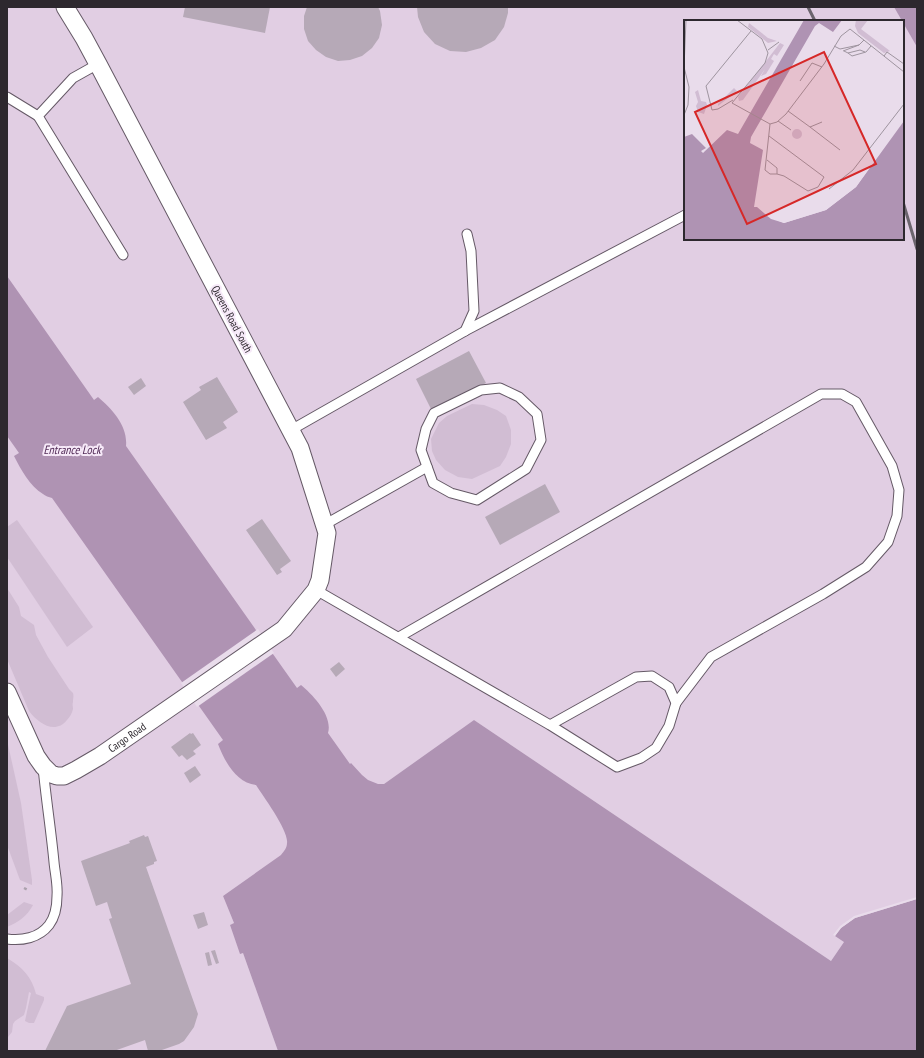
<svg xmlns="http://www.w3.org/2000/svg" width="924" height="1058" font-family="'PT Sans Narrow',sans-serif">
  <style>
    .built { fill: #e1cee3 }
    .green { fill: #d1bdd3 }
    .water { fill: #af93b3 }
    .pier { fill: #e9dceb }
    .building { fill: #b6a9b7 }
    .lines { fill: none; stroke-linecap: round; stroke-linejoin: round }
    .service-casing { stroke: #655966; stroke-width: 11 }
    .minor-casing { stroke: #655966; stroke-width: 19 }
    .path { stroke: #aba1ad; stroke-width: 2.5; stroke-dasharray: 3 2; stroke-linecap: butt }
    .service { stroke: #fff; stroke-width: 9 }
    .minor { stroke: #fff; stroke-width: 17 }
    .rail { stroke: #6b646d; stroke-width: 3 }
    .labels { text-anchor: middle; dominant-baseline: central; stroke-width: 4; stroke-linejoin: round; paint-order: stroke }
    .street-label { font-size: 11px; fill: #2d282e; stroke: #f6e9f8 }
    .water-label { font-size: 12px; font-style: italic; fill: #532d58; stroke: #f6e9f8 }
    .inset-road { fill: none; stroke: #9e949f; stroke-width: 1 }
    .view { fill: #d62828; fill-opacity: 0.15; stroke: #d62828; stroke-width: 2 }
    .inset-edge { fill: none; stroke: #2d282e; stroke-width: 2 }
  </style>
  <rect width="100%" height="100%" fill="#e9dceb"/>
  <!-- built -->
  <path class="built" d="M 7,7 L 894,7 L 902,21 L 685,21 L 685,239 L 903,239 L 903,22 L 917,47 L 917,899 L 855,918 L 844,942 L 831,961 L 474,720 L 384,784 L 223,896 L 234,923 L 230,925 L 240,953 L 243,953 L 278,1051 L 7,1051 Z"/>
  <!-- green -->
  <g class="green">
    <path d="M 472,404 L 484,405 L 497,410 L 506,416 L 511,430 L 511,444 L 506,457 L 500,466 L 472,479 L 458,477 L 445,470 L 436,460 L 432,451 L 431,439 L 439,423 L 447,416 Z"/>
    <path d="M 17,520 L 93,627 L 67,647 L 7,557 L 7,527 Z"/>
    <path d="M 7,588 L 19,607 L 21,616 L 34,625 L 36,635 L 48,657 L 69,689 L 73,693 C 74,697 73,698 73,702 C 72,704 73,707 73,709 C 72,713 70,717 67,720 C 55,735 38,723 29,711 L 7,659 Z"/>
    <path d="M 7,740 L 21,803 L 32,880 L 32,885 L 20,880 L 7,845 Z"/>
    <path d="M 24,902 L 33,905 C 27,916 19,922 7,927 L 7,915 Z"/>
    <path d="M 7,958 C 22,967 32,977 36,994 L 44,997 L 44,1000 L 34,1023 L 29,1023 L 25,1021 L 31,993 L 29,992 L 26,1008 L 24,1015 L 15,1021 L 13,1024 L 12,1032 L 8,1037 L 7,1037 Z"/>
  </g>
  <!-- water -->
  <g class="water">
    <path d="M 894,7 L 917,7 L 917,47 Z"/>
    <path d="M 7,276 L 94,400 L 98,397 C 112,409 128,426 126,446 L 297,688 L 301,685 C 313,695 333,716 328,733 L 350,764 L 351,763 L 362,775 L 368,780 L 378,784 L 384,784 L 474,720 L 831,961 L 844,942 L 835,936 L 841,928 L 855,918 L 917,899 L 917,1051 L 278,1051 L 243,953 L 240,954 L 230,925 L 234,923 L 223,896 L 281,855 C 284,851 287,848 287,843 C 289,831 263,796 256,785 C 236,783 224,760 218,744 L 223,740 L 52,498 C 49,497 45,496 43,494 C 30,486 21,470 14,456 L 19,453 L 7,436 Z"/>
  </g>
  <!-- pier -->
  <g class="pier">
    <path d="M 258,629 L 274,653 L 197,707 L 181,683 Z"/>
    <path d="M 917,897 L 917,899 L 855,918 L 841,928 L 835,936 L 833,935 L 840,926 L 854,916 Z"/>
  </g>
  <!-- building -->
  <g class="building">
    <path d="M 185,7 L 270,7 L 265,33 L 183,17 Z"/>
    <path d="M 307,7 L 378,7 L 380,11 L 382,25 L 379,38 L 372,48 L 362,56 L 350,60 L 338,61 L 326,57 L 316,50 L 308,41 L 304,29 L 304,16 Z"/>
    <path d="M 417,7 L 508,7 L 508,13 L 504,27 L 495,40 L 481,48 L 466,52 L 450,51 L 435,44 L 424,32 L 418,17 Z"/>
    <path d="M 469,351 L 486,383 L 432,411 L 416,379 Z"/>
    <path d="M 217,377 L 238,412 L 223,422 L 227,428 L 206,440 L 183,402 L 201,390 L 199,387 Z"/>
    <path d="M 141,378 L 146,386 L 134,395 L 128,387 Z"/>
    <path d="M 545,484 L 560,512 L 500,545 L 485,517 Z"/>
    <path d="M 262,519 L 291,561 L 280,569 L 282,572 L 277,575 L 246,530 Z"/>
    <path d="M 339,662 L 345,669 L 336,677 L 330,669 Z"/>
    <path d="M 190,733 L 191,734 L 193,733 L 201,745 L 193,751 L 196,754 L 187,760 L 182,755 L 179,757 L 171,747 Z"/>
    <path d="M 195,766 L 201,775 L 190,783 L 184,773 Z"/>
    <path d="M 144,835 L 145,837 L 148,836 L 157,861 L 154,862 L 154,864 L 146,867 L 198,1014 L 194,1027 L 184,1041 L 179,1044 L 159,1051 L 148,1051 L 145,1040 L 114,1051 L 45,1051 L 67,1006 L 131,984 L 109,919 L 112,918 L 107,902 L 96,906 L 81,861 L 130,843 L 129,841 Z"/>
    <path d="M 204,912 L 208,925 L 198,929 L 193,915 Z"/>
    <path d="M 215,950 L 219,963 L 216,964 L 211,951 Z"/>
    <path d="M 209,952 L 212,965 L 208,966 L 205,953 Z"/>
  </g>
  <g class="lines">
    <!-- service casing -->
    <g class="service-casing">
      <g id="service">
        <path d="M 98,64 L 73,78 L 38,116 L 123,255"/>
        <path d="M 7,97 L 38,116"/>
        <path d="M 465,331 L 685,215"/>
        <path d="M 500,388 L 519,397 L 537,414 L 541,440 L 526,469 L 477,500 L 451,493 L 433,483 L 421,450 L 426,429 L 434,413 L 481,390 Z"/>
        <path d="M 291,430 L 465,331 L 474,311 L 471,251 L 467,234"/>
        <path d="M 324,525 L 427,467"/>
        <path d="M 316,590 L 550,725 L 617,767 L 641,758 L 656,748 L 669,726 L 676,703 L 669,687 L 652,676 L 636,677 L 550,725"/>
        <path d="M 399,637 L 821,394 L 842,394 L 856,402 L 892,466 L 899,490 L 897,516 L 888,542 L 866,567 L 823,594 L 711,657 L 676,703"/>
        <path d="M 7,939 C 22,941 39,938 49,925 C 55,917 57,905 57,896 C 58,885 55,873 54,862 C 51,830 46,799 43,767"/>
      </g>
    </g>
    <!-- minor casing -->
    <g class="minor-casing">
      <g id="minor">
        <path id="s1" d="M 7,692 L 36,756 L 43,766 L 51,774 L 57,776 L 64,776 L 76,770 L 100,756 L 284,629 L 316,590 L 320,580 L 327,533 L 300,448 L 98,64 L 84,38 L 65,7"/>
      </g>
    </g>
    <!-- path -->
    <path class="path" d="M 24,888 L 28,890"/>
    <!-- service -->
    <use href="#service" class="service"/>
    <!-- minor -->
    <use href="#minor" class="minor"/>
    <!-- rail -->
    <g class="rail">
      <path d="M 808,7 L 815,21"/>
      <path d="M 903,202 L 917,249"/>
    </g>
  </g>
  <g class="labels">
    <!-- street labels -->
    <g class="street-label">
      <text transform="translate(232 319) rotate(62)">Queens Road South</text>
      <text stroke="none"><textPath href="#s1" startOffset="181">Cargo Road</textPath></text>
    </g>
    <!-- water labels -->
    <g class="water-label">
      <text x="72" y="449">Entrance Lock</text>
    </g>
  </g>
  <!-- overview -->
  <g transform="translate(684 20)">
    <rect width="220" height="220" fill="#e9dceb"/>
    <path d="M 172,0 L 184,0 L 177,9 L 206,31 L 200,33 L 174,13 L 171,6 ZM 65,3 L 84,18 L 93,21 L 84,23 L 64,7 ZM 96,23 L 100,25 L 93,36 L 90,34 L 87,39 L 90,41 L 82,54 L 77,56 L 81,49 L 59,80 L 55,81 L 54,77 ZM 50,68 L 53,71 L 34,86 L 34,84 ZM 14,70 L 17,81 L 22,82 L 23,85 L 20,94 L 14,92 L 12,86 L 14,82 L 11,72 ZM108 114a5 5 0 1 1 10 0a5 5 0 1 1-10 0Z" fill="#d1bdd3"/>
    <path d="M 120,0 L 158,0 L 149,12 L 135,3 L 131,6 L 67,117 L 66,123 L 79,130 L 70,187 L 75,187 L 83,196 L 100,203 L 142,190 L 172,167 L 220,101 L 220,220 L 0,220 L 0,117 L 8,114 L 22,128 L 17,131 L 19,133 L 43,110 L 54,114 Z" fill="#af93b3"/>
    <path d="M 220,99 L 172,167 L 142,190 L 100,203 L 87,199 L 73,187 L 75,185 L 88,197 L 100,201 L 141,188 L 170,166 Z" fill="#e9dceb"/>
    <path class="inset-road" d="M 53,0 L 78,19 L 84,33 L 81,43 L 48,83 L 86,104 L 93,102 L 102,94 L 140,44 L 157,16 L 166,9M 166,9 L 220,52M 150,26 L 156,29 L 175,25 L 180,20M 84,30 L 95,22M 159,31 L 175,25M 160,31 L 164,33 L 176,30 L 181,32M 164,33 L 168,36 L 182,32 L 187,26M 200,36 L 203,32 L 220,44M 0,47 L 5,67 L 4,85 L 0,95M 0,48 L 2,0M 116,61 L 128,43 L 138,47M 49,80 L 34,89 L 28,90 L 22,66 L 67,11M 104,91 L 126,107 L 138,102M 94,101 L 107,110M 126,107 L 156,130M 85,116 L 140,157 L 134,167 L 124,171 L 100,156 L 93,154M 83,140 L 93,148 L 93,154 L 86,154 L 81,150 L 86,104M 145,169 L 169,150 L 220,84"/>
    <path class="view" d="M 140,32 L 192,144 L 63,204 L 11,92 Z"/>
    <rect width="220" height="220" class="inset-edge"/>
  </g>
  <!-- border -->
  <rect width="924" height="1058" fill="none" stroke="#2d282e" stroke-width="16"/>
</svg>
